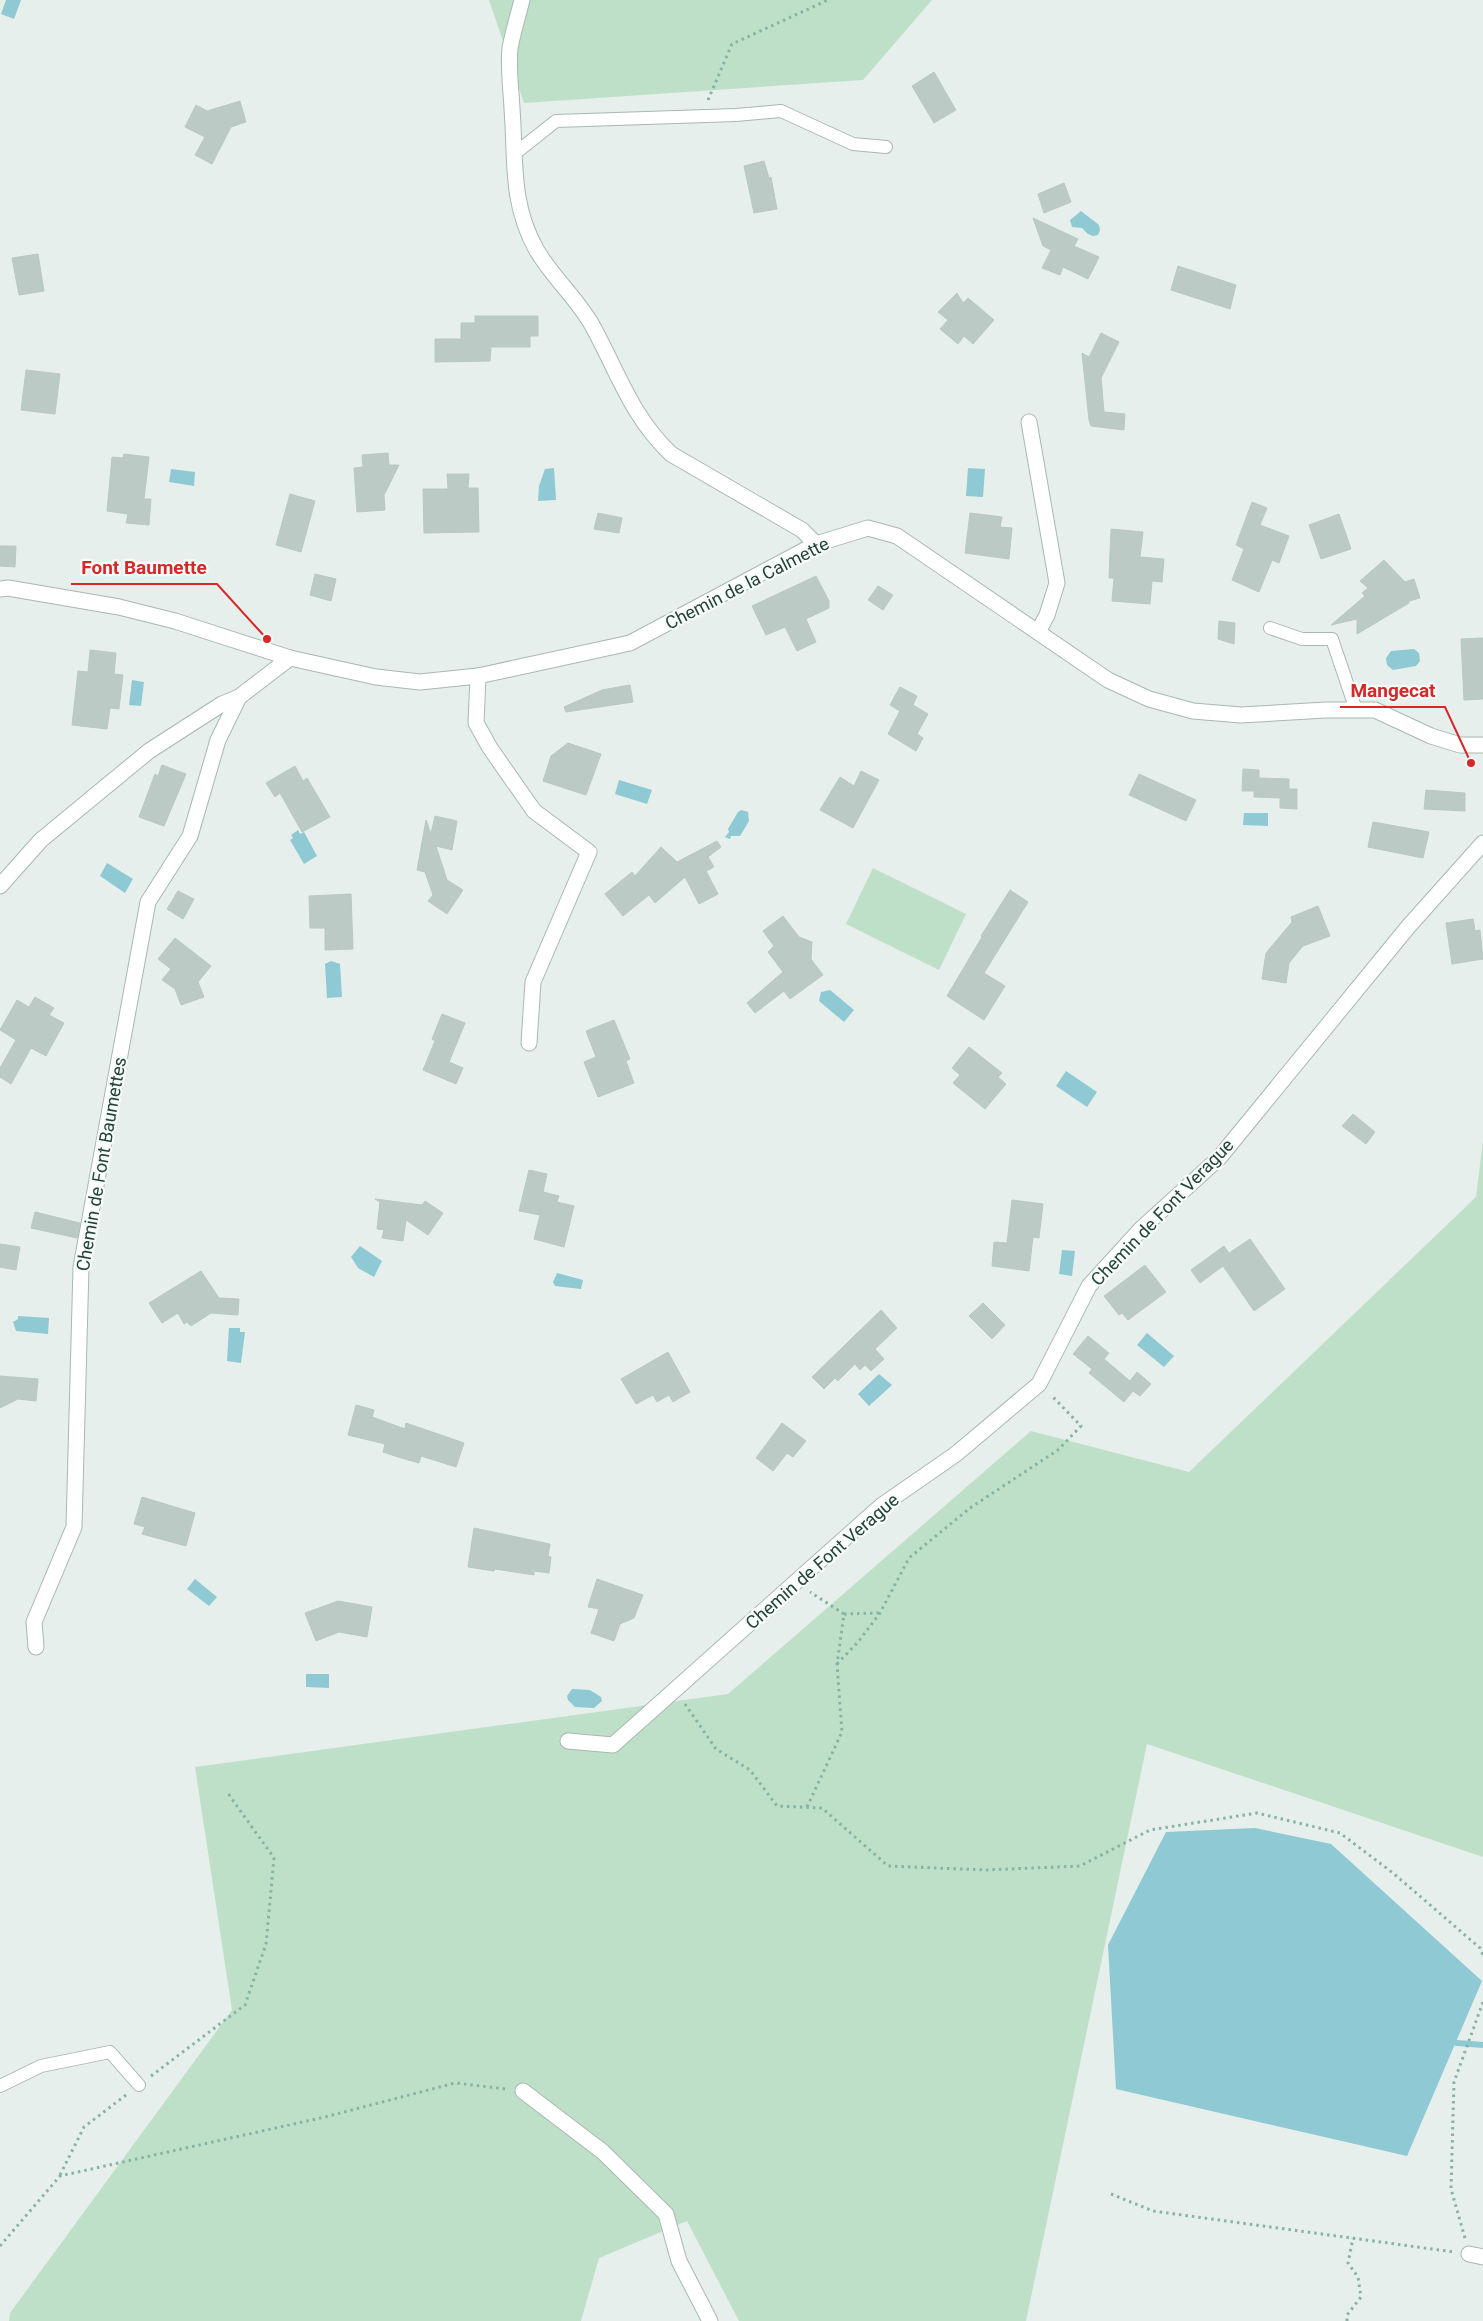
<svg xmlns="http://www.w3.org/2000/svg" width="1483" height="2321" font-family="Roboto,sans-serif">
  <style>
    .green { fill: #bfe0c8 }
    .water { fill: #8ec9d4 }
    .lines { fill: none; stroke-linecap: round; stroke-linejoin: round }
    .stream { stroke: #8ec9d4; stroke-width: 6 }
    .building { fill: #bbcac4; stroke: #b8c9c2 }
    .lane-casing { stroke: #a8b8b2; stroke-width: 14 }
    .street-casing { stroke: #a8b8b2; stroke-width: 17 }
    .path { stroke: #86b3a5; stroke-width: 3; stroke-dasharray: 2.5 4; stroke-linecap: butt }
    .lane { stroke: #fff; stroke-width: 12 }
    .street { stroke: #fff; stroke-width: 15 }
    .labels { text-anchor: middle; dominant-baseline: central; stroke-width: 4.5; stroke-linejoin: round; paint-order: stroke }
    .street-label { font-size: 18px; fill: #24423a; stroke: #f7fbf9 }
    .leader { fill: none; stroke: #d62828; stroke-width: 2 }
    .callout-dot { fill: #d62828; stroke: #f7fbf9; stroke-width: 2 }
    .callout-label { font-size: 19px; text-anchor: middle; font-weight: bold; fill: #d62828; stroke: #f7fbf9; stroke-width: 4.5; stroke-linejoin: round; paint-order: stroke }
  </style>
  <rect width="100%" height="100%" fill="#e6efeb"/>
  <!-- green -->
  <g class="green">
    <path d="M 489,0 L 932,0 L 863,80 L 524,103 Z"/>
    <path d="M 873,868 L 966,914 L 939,970 L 846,924 Z"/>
    <path d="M 1483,1141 L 1483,1857 L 1147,1744 L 1026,2321 L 739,2321 L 687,2221 L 599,2258 L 581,2321 L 9,2321 L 10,2313 L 232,2010 L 195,1767 L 728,1694 L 1031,1431 L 1189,1472 L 1476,1197 Z"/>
  </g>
  <!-- water -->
  <g class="water">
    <path d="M 6,0 L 21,0 L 14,19 L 1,14 Z"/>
    <path d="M 1081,211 L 1099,225 L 1100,230 L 1098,235 L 1093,236 L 1088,234 L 1082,228 L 1072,227 L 1070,220 Z"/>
    <path d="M 554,468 L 556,500 L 538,501 L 539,486 L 545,469 Z"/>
    <path d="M 968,468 L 985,469 L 983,497 L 966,496 Z"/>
    <path d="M 171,469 L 195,472 L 194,486 L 169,482 Z"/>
    <path d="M 1414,649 L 1419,653 L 1420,661 L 1416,666 L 1393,670 L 1387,665 L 1386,658 L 1391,651 Z"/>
    <path d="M 132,680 L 144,682 L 141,706 L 129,705 Z"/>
    <path d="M 619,780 L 652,790 L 647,804 L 615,794 Z"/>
    <path d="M 741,810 L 748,812 L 749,821 L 740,836 L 731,836 L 730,839 L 725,837 L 729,832 L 728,829 L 738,812 Z"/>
    <path d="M 1244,813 L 1268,813 L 1268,826 L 1243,825 Z"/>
    <path d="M 298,830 L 300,834 L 304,832 L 317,856 L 304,864 L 290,840 L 293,838 L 291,835 Z"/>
    <path d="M 107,863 L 133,879 L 125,893 L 100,876 Z"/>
    <path d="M 331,961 L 340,964 L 342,997 L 327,998 L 325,964 Z"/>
    <path d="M 830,990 L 854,1010 L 844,1022 L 819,1001 L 821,992 Z"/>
    <path d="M 1066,1071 L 1097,1092 L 1087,1107 L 1056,1086 Z"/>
    <path d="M 360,1246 L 382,1261 L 374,1277 L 358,1268 L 351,1257 Z"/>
    <path d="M 1062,1250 L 1075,1251 L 1072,1276 L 1059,1274 Z"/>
    <path d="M 557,1273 L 583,1280 L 581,1289 L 555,1286 L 553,1282 Z"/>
    <path d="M 18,1316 L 49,1318 L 48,1334 L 16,1331 L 13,1322 L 18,1319 Z"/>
    <path d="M 229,1328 L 240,1328 L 240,1332 L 245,1332 L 241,1363 L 227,1361 Z"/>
    <path d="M 1147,1333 L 1174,1356 L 1164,1367 L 1137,1345 Z"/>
    <path d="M 879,1374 L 892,1385 L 869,1406 L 858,1394 Z"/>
    <path d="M 195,1579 L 217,1597 L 209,1606 L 187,1589 Z"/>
    <path d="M 306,1674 L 329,1674 L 329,1688 L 306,1687 Z"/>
    <path d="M 572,1689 L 590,1690 L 601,1697 L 602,1701 L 594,1708 L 575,1707 L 568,1700 L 567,1696 Z"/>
    <path d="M 1255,1828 L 1331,1844 L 1482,1981 L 1407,2156 L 1116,2089 L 1108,1945 L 1166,1832 Z"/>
  </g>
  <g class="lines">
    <!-- stream -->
    <path class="stream" d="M 1457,2043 L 1483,2045"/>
  </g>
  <!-- building -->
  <g class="building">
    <path d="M 934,72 L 956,110 L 934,123 L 912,86 Z"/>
    <path d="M 240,101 L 246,122 L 231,127 L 212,164 L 195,155 L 205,137 L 185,127 L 196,105 L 207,111 Z"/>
    <path d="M 764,161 L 769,178 L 771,177 L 777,209 L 754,213 L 744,166 Z"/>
    <path d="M 1064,183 L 1071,202 L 1044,213 L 1038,194 Z"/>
    <path d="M 1033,218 L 1078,239 L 1074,246 L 1099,257 L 1088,279 L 1063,267 L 1060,275 L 1042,268 L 1051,250 L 1043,246 Z"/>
    <path d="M 38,254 L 44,291 L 19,295 L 12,258 Z"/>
    <path d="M 1178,266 L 1236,285 L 1230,309 L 1171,290 Z"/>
    <path d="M 957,293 L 963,303 L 968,298 L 994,320 L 973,344 L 964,336 L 958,344 L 940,329 L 948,320 L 938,312 Z"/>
    <path d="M 475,316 L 538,316 L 538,336 L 530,336 L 530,347 L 491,347 L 490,361 L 435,362 L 435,339 L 461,339 L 461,323 L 475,323 Z"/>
    <path d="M 1101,333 L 1119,342 L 1101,378 L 1104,412 L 1125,414 L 1124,430 L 1091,426 L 1089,420 L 1082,353 L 1089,357 Z"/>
    <path d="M 26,370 L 60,374 L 55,414 L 21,410 Z"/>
    <path d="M 388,453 L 389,465 L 399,465 L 384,495 L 385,510 L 357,512 L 354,468 L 363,467 L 362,455 Z"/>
    <path d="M 124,454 L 149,457 L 144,499 L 151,499 L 149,525 L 126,523 L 128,514 L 107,511 L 112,457 L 123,458 Z"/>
    <path d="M 447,474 L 469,474 L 468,488 L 478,488 L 479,532 L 424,533 L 423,489 L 448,489 Z"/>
    <path d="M 290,494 L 315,501 L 301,552 L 276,545 Z"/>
    <path d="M 1252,502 L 1267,508 L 1260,525 L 1289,536 L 1279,563 L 1272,560 L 1259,592 L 1232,580 L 1244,549 L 1236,545 Z"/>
    <path d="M 598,513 L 622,518 L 619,533 L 594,529 Z"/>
    <path d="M 970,513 L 1002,517 L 1000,527 L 1012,528 L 1009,559 L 965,553 Z"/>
    <path d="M 1339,514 L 1351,549 L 1321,559 L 1309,525 Z"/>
    <path d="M 1111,529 L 1143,532 L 1140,557 L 1164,559 L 1162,582 L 1152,581 L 1150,604 L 1112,601 L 1114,578 L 1109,578 Z"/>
    <path d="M 0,546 L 16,546 L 15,567 L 0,566 Z"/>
    <path d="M 1384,560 L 1405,582 L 1414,579 L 1420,598 L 1409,601 L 1409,603 L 1357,634 L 1357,619 L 1331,625 L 1365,596 L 1362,593 L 1368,588 L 1360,581 Z"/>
    <path d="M 315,574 L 336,579 L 331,601 L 310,595 Z"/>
    <path d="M 816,576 L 829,601 L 829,608 L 806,619 L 816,642 L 797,651 L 785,627 L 766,635 L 752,606 Z"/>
    <path d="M 878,586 L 893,595 L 883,610 L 868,600 Z"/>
    <path d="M 1219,621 L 1235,623 L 1234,644 L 1218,639 Z"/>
    <path d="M 1483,638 L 1483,699 L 1464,700 L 1461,639 Z"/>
    <path d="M 90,650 L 116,653 L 114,674 L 123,675 L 119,709 L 110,708 L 107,729 L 72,725 L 78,671 L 88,672 Z"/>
    <path d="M 630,685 L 633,702 L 566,712 L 564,707 L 602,690 Z"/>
    <path d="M 900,687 L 917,696 L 913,705 L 928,714 L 917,734 L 923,738 L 916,751 L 888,734 L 900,711 L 890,705 Z"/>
    <path d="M 568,743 L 601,754 L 586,795 L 543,781 L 551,756 Z"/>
    <path d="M 162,765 L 186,774 L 164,826 L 139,817 L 155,774 L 158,776 Z"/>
    <path d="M 295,766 L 303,781 L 307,778 L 330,817 L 302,832 L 280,793 L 275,797 L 266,783 Z"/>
    <path d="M 1243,769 L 1259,770 L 1259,778 L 1289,779 L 1289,789 L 1297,789 L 1297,809 L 1280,808 L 1280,798 L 1254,797 L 1254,791 L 1242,791 Z"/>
    <path d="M 861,771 L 879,780 L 853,828 L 820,810 L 840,777 L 854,786 Z"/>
    <path d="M 1139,774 L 1196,800 L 1186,821 L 1129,795 Z"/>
    <path d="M 1426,790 L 1465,793 L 1465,811 L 1424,809 Z"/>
    <path d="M 435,816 L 457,821 L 452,850 L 436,846 L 447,880 L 463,890 L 447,914 L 428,901 L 433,895 L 425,872 L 417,870 L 426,820 L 431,834 Z"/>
    <path d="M 1373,822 L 1429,832 L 1423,858 L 1368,847 Z"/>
    <path d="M 717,841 L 721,847 L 708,857 L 714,867 L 706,871 L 718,894 L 699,904 L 685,877 L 655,903 L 649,895 L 623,916 L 605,894 L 632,872 L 635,876 L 661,847 L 677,862 Z"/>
    <path d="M 1010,890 L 1028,902 L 984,973 L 1005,986 L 984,1020 L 947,996 L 982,937 L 981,936 Z"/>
    <path d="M 178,891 L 194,899 L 183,919 L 167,909 Z"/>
    <path d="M 351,894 L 353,949 L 325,950 L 325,928 L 310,928 L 309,896 Z"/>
    <path d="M 1318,906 L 1330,936 L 1303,946 L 1289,963 L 1286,983 L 1262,979 L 1266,953 L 1292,922 L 1291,917 Z"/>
    <path d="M 783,916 L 799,937 L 812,942 L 811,959 L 823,975 L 790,999 L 784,991 L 755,1013 L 747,1003 L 783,972 L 768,952 L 774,946 L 763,931 Z"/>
    <path d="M 1473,919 L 1475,931 L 1480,930 L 1483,959 L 1452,964 L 1446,923 Z"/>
    <path d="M 175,938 L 211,966 L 198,982 L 204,997 L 181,1005 L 175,989 L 162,980 L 171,969 L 158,959 Z"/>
    <path d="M 35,997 L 54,1008 L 49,1015 L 64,1023 L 46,1056 L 31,1048 L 11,1084 L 0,1077 L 0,1068 L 16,1040 L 0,1030 L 17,1000 L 29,1007 Z"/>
    <path d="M 442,1014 L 465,1023 L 449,1062 L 463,1068 L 456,1084 L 423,1070 L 435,1041 L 432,1039 Z"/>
    <path d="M 614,1020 L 630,1059 L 626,1061 L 634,1083 L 598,1097 L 584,1062 L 596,1057 L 586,1031 Z"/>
    <path d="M 969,1047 L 1002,1073 L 998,1077 L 1006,1084 L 985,1109 L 953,1083 L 960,1075 L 952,1068 Z"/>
    <path d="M 1353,1114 L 1375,1132 L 1366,1144 L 1342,1126 Z"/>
    <path d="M 529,1170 L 547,1174 L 543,1192 L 559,1196 L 557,1202 L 574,1206 L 564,1247 L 534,1239 L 540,1215 L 519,1211 Z"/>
    <path d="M 375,1199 L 422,1205 L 425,1201 L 443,1213 L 428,1235 L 406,1220 L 403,1241 L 382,1238 L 384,1230 L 377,1229 L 380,1202 Z"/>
    <path d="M 1012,1200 L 1043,1204 L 1039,1238 L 1033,1237 L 1029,1271 L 992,1266 L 994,1242 L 1007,1243 Z"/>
    <path d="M 35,1212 L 80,1223 L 77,1238 L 31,1228 Z"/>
    <path d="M 1250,1239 L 1285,1289 L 1254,1311 L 1223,1266 L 1200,1283 L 1191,1270 L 1224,1246 L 1229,1253 Z"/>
    <path d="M 0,1244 L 20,1247 L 16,1270 L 0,1267 Z"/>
    <path d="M 1145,1265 L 1166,1292 L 1128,1320 L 1122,1313 L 1119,1315 L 1104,1296 Z"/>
    <path d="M 201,1271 L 219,1298 L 239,1299 L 238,1315 L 211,1313 L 191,1326 L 187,1322 L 184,1324 L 178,1313 L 162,1323 L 149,1303 Z"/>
    <path d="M 983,1303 L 1005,1325 L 992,1339 L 969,1316 Z"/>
    <path d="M 881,1310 L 897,1328 L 875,1349 L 884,1359 L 871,1371 L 865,1365 L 860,1370 L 855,1364 L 838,1381 L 835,1378 L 824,1389 L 812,1377 Z"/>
    <path d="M 1088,1336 L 1109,1353 L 1104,1359 L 1130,1381 L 1137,1372 L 1151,1384 L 1140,1396 L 1133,1391 L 1124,1402 L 1089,1373 L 1092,1369 L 1073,1354 Z"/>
    <path d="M 668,1352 L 690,1392 L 673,1402 L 669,1395 L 657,1402 L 653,1395 L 636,1404 L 621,1379 Z"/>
    <path d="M 0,1376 L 38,1379 L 36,1401 L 18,1399 L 0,1408 Z"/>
    <path d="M 356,1405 L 374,1410 L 372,1417 L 405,1429 L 406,1423 L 464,1443 L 456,1467 L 421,1456 L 419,1463 L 398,1457 L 383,1452 L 385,1444 L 348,1435 Z"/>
    <path d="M 782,1423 L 806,1441 L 793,1457 L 787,1453 L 773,1471 L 756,1458 Z"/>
    <path d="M 142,1497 L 195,1513 L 186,1546 L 142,1534 L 145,1527 L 134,1524 Z"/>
    <path d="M 474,1528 L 550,1544 L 548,1556 L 551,1557 L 549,1573 L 534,1571 L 534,1575 L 495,1569 L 494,1571 L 468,1567 Z"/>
    <path d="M 597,1579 L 643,1595 L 634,1618 L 620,1624 L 614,1641 L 591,1633 L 599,1609 L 588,1607 Z"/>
    <path d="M 338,1601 L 372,1607 L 367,1637 L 339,1632 L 316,1641 L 305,1613 Z"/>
  </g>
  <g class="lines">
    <!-- lane casing -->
    <g class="lane-casing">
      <g id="lane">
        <path d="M 513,155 L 556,121 L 736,115 L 781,111 L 853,144 L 886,147"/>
        <path d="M 1270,628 L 1302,639 L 1332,639 L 1356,710"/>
        <path d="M 0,2086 L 41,2066 L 110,2052 L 139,2085"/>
      </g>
    </g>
    <!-- street casing -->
    <g class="street-casing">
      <g id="street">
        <path d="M 522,0 C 518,16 513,32 510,48 C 508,68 511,88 512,109 C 516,159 510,202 536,249 C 552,277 576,297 592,325 C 618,372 631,416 671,454 L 802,530 L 816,544"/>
        <path d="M 1029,422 L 1057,583 L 1047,615 L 1038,632"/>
        <path d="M 0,589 L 8,588 L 119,607 L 175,621 L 290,658 L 376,677 L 420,682 L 478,676 L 630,643 L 816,544 L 868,528 L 897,536 L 1108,680 L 1149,699 L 1193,711 L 1241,715 L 1326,710 L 1375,710 L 1431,736 L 1460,745 L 1483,745"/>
        <path d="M 478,676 L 476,723 L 490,748 L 534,811 L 589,852 L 533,982 L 529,1043"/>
        <path d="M 0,886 L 41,840 L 149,751 L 222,704 L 239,697 L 290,658"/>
        <path d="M 36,1647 L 34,1622 L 74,1527 L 81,1267 L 148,902 L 190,836 L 218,740 L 239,697"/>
        <path d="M 568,1741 L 613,1745 L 881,1506 L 956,1454 L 1039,1384 L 1089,1286 L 1141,1229 L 1219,1158 L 1408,927 L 1483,843"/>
        <path d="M 523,2091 L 603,2152 L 666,2214 L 679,2261 L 710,2321"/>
        <path d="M 1469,2254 L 1483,2257"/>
      </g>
    </g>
    <!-- path -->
    <g class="path">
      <path d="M 708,100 L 732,44 L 828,0"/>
      <path d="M 844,1614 L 879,1613"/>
      <path d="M 837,1664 L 858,1642 L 880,1613 L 909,1558 L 970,1508 L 1058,1450 L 1081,1426 L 1051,1395"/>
      <path d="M 685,1704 L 716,1749 L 750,1770 L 777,1806 L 822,1808 L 888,1866 L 986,1870 L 1080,1866 L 1150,1830 L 1257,1813 L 1340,1833 L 1393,1873 L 1480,1948 L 1483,1955"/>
      <path d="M 807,1807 L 842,1732 L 837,1664 L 844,1614 L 810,1592"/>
      <path d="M 151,2076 L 245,2005 L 266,1944 L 274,1858 L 227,1792"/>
      <path d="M 60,2175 L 84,2127 L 126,2095"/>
      <path d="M 1111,2194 L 1153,2211 L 1454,2252"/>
      <path d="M 1465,2238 L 1451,2189 L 1454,2082 L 1483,2002"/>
      <path d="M 0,2246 L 60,2176 L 325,2117 L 455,2083 L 506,2089"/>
      <path d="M 1347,2321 L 1347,2315 L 1361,2297 L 1358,2277 L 1348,2263 L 1353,2238"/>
    </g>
    <!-- lane -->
    <use href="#lane" class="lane"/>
    <!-- street -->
    <use href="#street" class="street"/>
  </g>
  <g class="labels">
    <!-- street labels -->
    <g class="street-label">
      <text transform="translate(747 583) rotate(-27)">Chemin de la Calmette</text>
      <text transform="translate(101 1164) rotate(-80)">Chemin de Font Baumettes</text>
      <text transform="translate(1162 1212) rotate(-46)">Chemin de Font Verague</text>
      <text transform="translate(822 1561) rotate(-41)">Chemin de Font Verague</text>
    </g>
  </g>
  <!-- callouts -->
  <path class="leader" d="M267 639L217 584H71M1471 763L1445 707H1340"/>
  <g class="callout-dot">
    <circle cx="267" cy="639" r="5"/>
    <circle cx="1471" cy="763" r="5"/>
  </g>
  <g class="callout-label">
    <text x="144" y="574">Font Baumette</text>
    <text x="1393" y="697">Mangecat</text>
  </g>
</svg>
